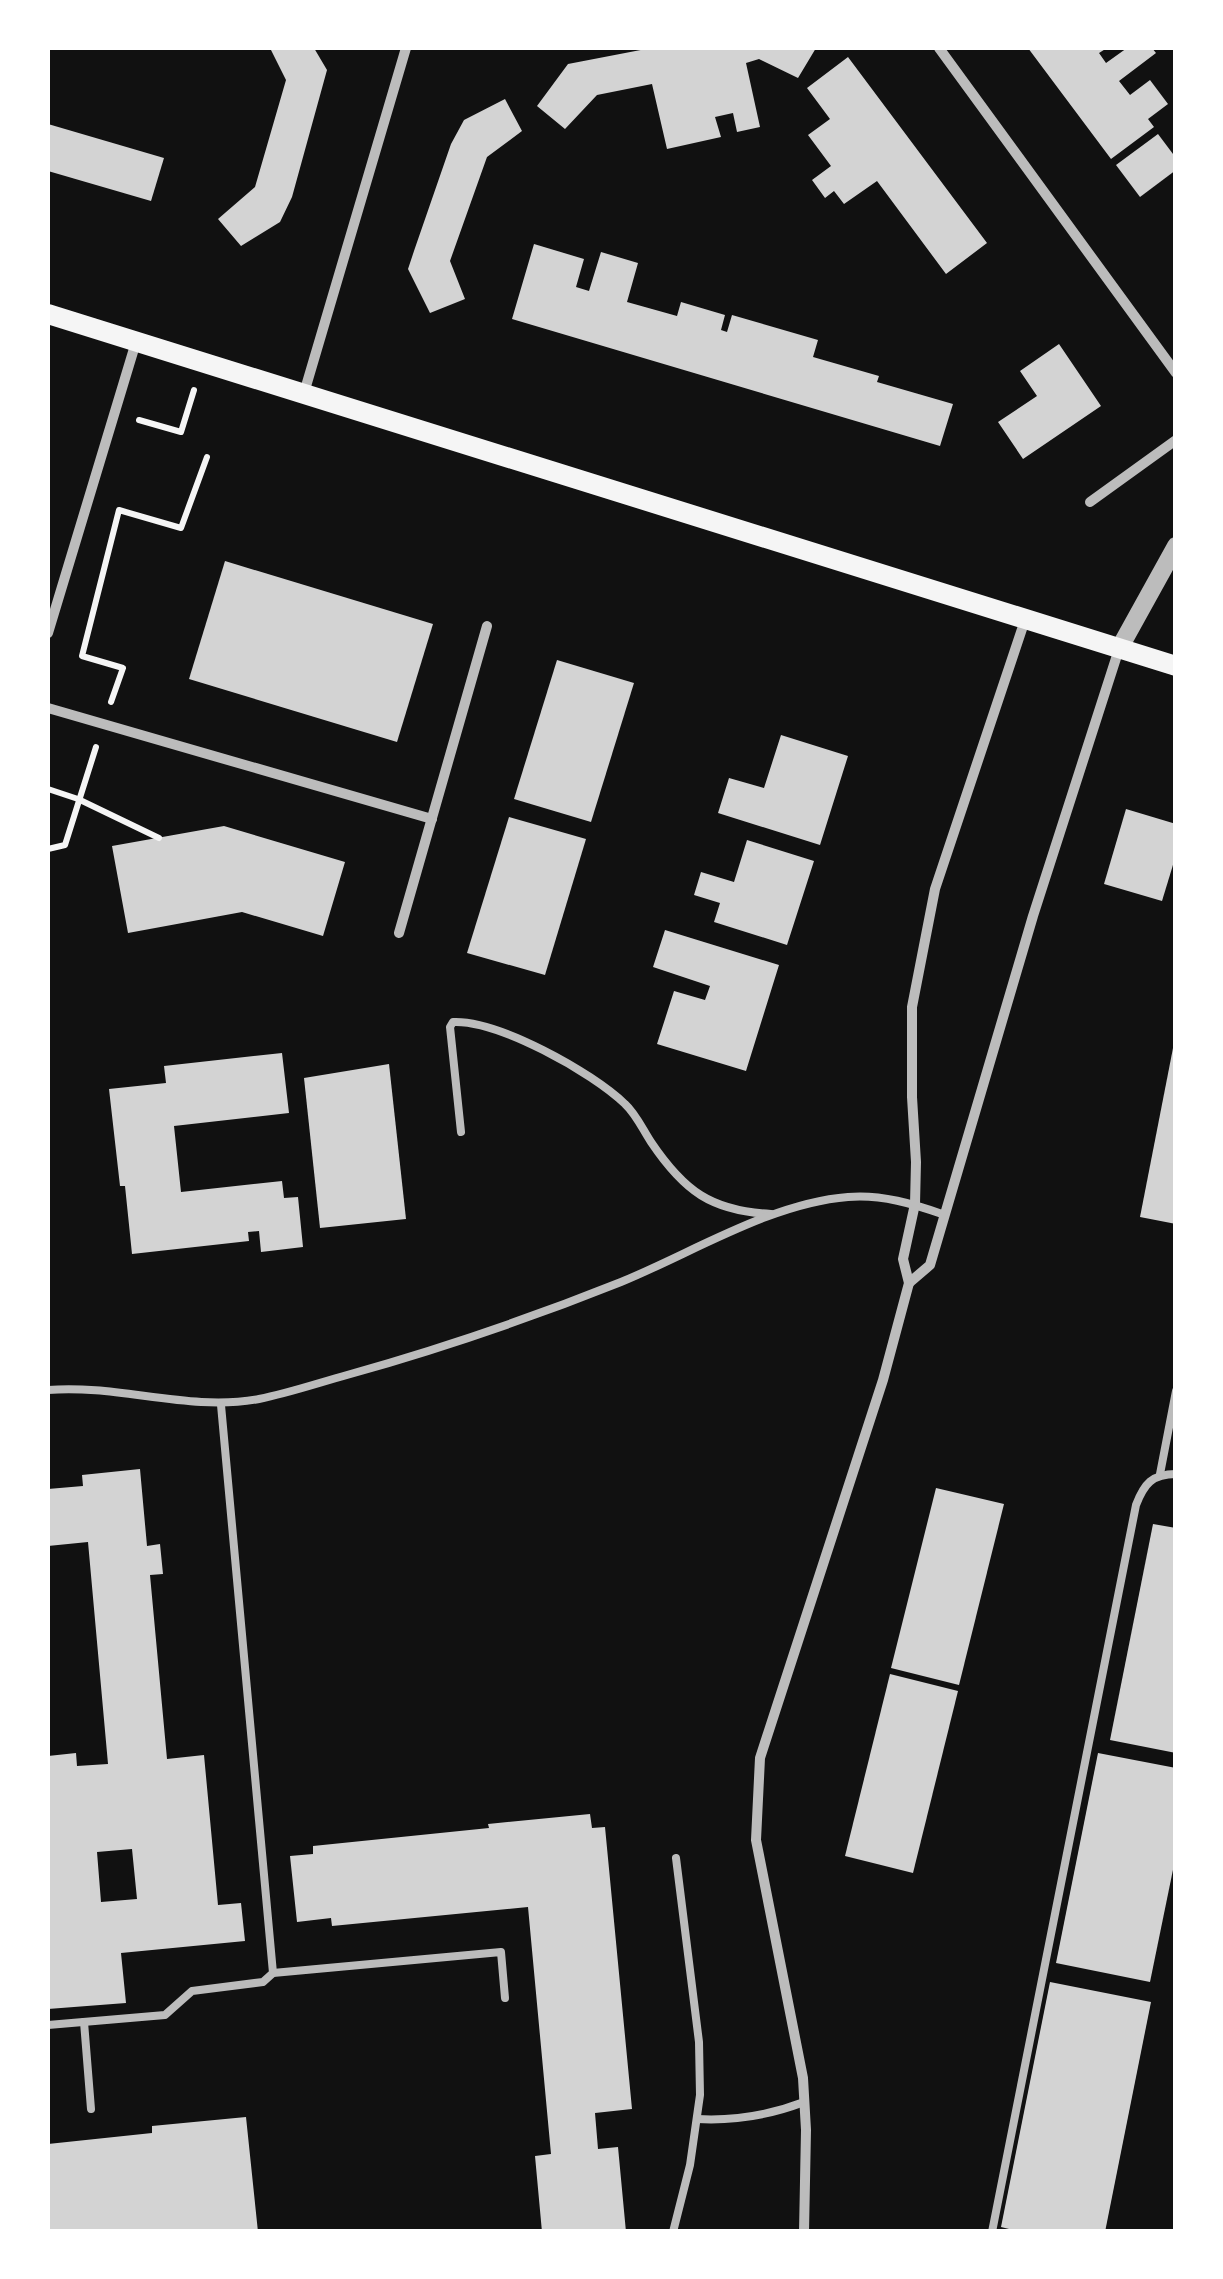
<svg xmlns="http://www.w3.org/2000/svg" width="1223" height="2279" font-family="Helvetica,sans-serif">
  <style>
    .building { fill: #d3d3d3; fill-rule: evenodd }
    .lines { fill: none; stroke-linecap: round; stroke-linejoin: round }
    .path { stroke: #f5f5f5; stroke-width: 6 }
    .service { stroke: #bcbcbc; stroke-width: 8 }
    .minor { stroke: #bcbcbc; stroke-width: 10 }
    .tertiary { stroke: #bcbcbc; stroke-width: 18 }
    .secondary { stroke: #f5f5f5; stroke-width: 20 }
  </style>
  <rect width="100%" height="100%" fill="#111"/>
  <!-- building -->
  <g class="building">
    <path d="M 270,48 L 314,48 L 327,70 L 292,197 L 280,222 L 241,246 L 218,219 L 255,187 L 286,80 Z"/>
    <path d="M 651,48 L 816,48 L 798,78 L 759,59 L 746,63 L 760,127 L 737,132 L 733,113 L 715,117 L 721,137 L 667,149 L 652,84 L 597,95 L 565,129 L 537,106 L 568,64 Z"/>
    <path d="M 1028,48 L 1107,48 L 1099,53 L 1106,63 L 1127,48 L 1152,48 L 1156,53 L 1119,81 L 1130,95 L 1150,80 L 1168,104 L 1148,119 L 1154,127 L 1111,159 Z"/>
    <path d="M 848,57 L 987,243 L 946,274 L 877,181 L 844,204 L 834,191 L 825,198 L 812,180 L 831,166 L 808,135 L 830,119 L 807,88 Z"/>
    <path d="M 505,99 L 522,131 L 487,157 L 450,261 L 465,299 L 430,313 L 408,269 L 415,248 L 451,144 L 464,120 Z"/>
    <path d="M 48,124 L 164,158 L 151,201 L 48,171 Z"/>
    <path d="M 1158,134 L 1176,158 L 1176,170 L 1140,197 L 1116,165 Z"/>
    <path d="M 534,244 L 584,259 L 576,287 L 589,291 L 601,252 L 638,263 L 627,302 L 677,316 L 681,302 L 725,315 L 721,330 L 727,332 L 732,315 L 818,340 L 813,357 L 879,376 L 877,382 L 953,404 L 940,446 L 512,319 Z"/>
    <path d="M 1059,344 L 1101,406 L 1023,459 L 998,422 L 1037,396 L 1020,371 Z"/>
    <path d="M 225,561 L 433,624 L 397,742 L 189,679 Z"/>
    <path d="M 557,660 L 634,683 L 591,822 L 514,799 Z"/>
    <path d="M 781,735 L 848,756 L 820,845 L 718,813 L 729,778 L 764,788 Z"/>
    <path d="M 1126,809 L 1176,824 L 1176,855 L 1162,901 L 1104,884 Z"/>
    <path d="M 509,817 L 586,839 L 545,975 L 467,953 Z"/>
    <path d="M 224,826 L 345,862 L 323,936 L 242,912 L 128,933 L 112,846 Z"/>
    <path d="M 747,840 L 814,861 L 787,945 L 714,922 L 720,903 L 694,895 L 701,872 L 734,882 Z"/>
    <path d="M 665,930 L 779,965 L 746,1071 L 657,1044 L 674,991 L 705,1000 L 710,986 L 653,967 Z"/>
    <path d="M 1174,1043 L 1176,1043 L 1176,1224 L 1140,1217 Z"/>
    <path d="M 282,1053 L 289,1113 L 174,1126 L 181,1192 L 282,1181 L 284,1198 L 298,1197 L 303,1247 L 261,1252 L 259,1231 L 248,1232 L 249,1241 L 132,1254 L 125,1186 L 120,1186 L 109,1089 L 166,1083 L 164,1066 Z"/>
    <path d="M 389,1064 L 406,1219 L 320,1228 L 304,1078 Z"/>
    <path d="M 140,1469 L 147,1546 L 160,1544 L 163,1574 L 150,1575 L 167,1759 L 204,1755 L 218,1905 L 241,1903 L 245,1941 L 121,1953 L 126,2003 L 48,2009 L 48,1756 L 76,1753 L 77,1766 L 108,1764 L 88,1542 L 48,1546 L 48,1489 L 83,1486 L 82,1475 ZM 132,1849 L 137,1899 L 101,1902 L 97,1852 Z"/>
    <path d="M 936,1488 L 1004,1504 L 959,1685 L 891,1668 Z"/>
    <path d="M 1153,1524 L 1176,1528 L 1176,1753 L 1110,1740 Z"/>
    <path d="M 890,1674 L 958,1691 L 913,1873 L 845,1856 Z"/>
    <path d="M 1098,1753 L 1176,1768 L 1176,1855 L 1150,1982 L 1056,1963 Z"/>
    <path d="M 590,1814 L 592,1828 L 605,1827 L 632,2109 L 595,2113 L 598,2149 L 618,2147 L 626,2232 L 542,2232 L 535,2156 L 551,2154 L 528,1907 L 332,1926 L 331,1918 L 297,1922 L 290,1856 L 313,1854 L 313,1846 L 489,1828 L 488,1824 Z"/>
    <path d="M 1050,1982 L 1151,2002 L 1105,2232 L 1021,2232 L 1001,2227 Z"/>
    <path d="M 246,2117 L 258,2232 L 48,2232 L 48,2144 L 152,2133 L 152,2126 Z"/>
  </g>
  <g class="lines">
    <!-- path -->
    <g class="path">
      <path d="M 139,420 L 181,432 L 194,390"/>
      <path d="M 111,702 L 123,668 L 82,656 L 119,510 L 181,528 L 207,457"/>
      <path d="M 48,789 L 78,799 L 159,838"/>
      <path d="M 48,849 L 65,845 L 96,747"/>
    </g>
    <!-- service -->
    <g class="service">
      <path d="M 461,1132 L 450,1027 L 453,1022 C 498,1020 592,1072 625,1104 C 636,1114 643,1130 651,1142 C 684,1191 711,1211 771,1214"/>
      <path d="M 48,1390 C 118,1384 189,1412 259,1399 C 289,1393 318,1383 347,1375 C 440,1349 531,1318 621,1282 C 692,1253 771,1203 848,1197 C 881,1194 914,1204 945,1215"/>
      <path d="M 1160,1474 L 1176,1391"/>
      <path d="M 273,1973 L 501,1952 L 505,1998"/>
      <path d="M 84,2022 L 91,2109"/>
      <path d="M 48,2025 L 165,2015 L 192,1991 L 263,1982 L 273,1973 L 221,1405"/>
      <path d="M 697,2119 C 734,2121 770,2115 804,2102"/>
      <path d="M 673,2232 L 690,2165 L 700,2095 L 699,2042 L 676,1858"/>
      <path d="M 992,2232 L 1136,1505 C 1144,1484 1152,1474 1176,1474"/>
    </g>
    <!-- minor -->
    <g class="minor">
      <path d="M 939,48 L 1176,373"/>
      <path d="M 304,393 L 406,48"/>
      <path d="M 1090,502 L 1176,440"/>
      <path d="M 48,633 L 136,342"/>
      <path d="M 48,708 L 432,819"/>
      <path d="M 399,933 L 487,626"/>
      <path d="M 909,1283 L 930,1265 L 1033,916 L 1119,649"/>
      <path d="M 804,2232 L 806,2130 L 803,2078 L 756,1840 L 760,1758 L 883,1380 L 909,1283 L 903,1259 L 915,1204 L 916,1162 L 912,1097 L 912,1007 L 935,889 L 1025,620"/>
    </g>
    <!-- tertiary -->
    <path class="tertiary" d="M 1119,649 L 1176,546"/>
    <!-- secondary -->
    <path class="secondary" d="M 48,314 L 1176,666"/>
  </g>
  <!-- border -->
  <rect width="1223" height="2279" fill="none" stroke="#ffffff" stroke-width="100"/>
</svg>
